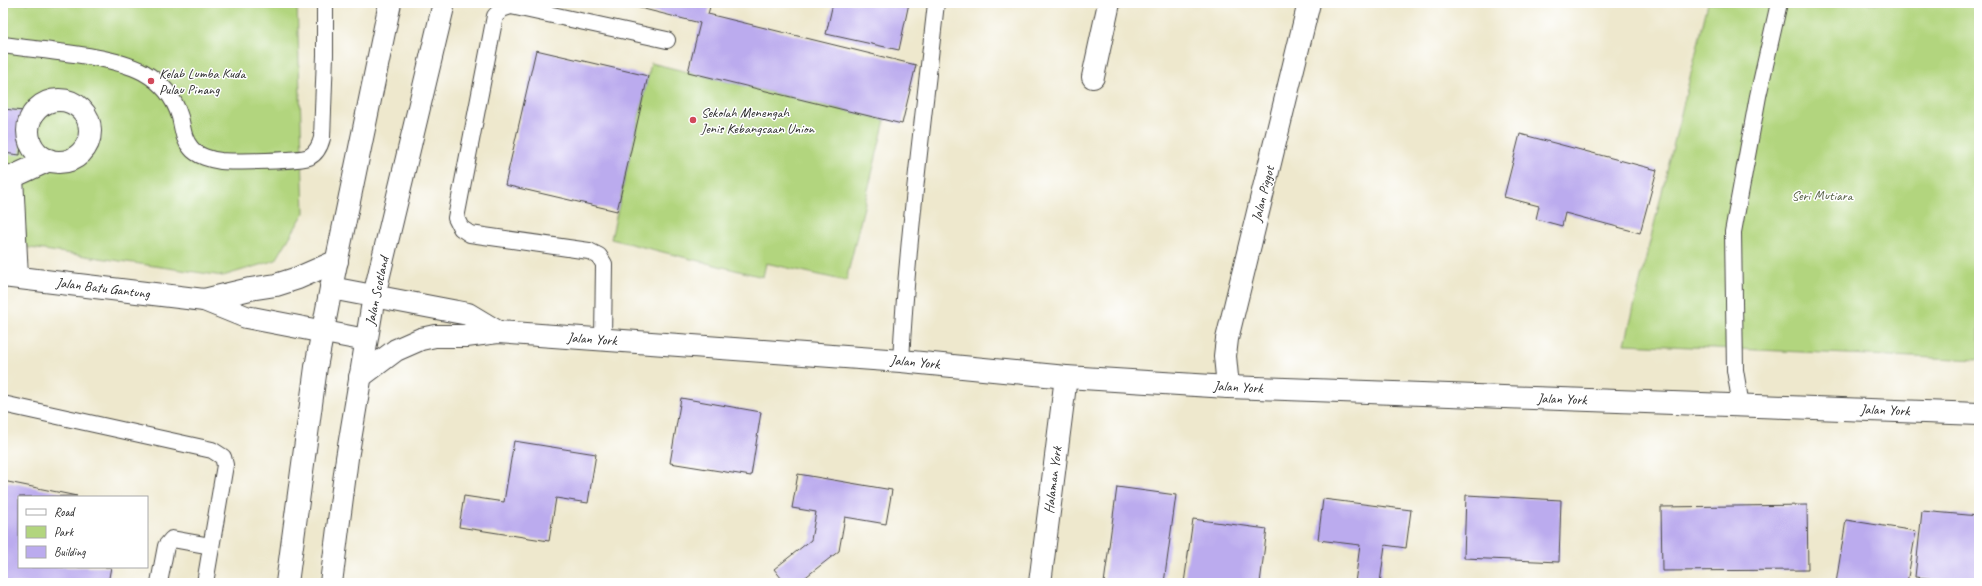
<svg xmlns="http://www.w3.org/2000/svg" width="1982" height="586" font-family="Caveat,sans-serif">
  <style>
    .green { fill: #b2d57e; stroke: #6e8054 }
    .building { fill: #bbabee }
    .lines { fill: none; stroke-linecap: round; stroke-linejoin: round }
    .service-casing { stroke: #484743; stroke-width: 18 }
    .minor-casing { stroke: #484743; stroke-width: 24 }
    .tertiary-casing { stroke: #484743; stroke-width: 24 }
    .primary-casing { stroke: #484743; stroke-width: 24 }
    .trunk-casing { stroke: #484743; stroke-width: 24 }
    .service { stroke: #fff; stroke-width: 16 }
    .minor { stroke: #fff; stroke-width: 22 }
    .tertiary { stroke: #fff; stroke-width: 22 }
    .primary { stroke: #fff; stroke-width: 22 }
    .trunk { stroke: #fff; stroke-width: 22 }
    .poi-dot { fill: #d1495b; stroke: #fff; stroke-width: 1.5 }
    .labels { text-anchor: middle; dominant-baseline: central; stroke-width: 3; stroke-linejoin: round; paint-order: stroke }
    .poi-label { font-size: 14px; fill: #2b2b2b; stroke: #fff; text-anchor: start }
    .street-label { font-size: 14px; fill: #2b2b2b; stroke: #fff }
    .park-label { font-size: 14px; fill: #545e44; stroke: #fff }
  </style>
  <rect width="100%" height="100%" fill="#fff"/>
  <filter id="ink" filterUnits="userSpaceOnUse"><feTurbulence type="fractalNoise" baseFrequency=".025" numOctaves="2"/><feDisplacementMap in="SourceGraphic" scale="8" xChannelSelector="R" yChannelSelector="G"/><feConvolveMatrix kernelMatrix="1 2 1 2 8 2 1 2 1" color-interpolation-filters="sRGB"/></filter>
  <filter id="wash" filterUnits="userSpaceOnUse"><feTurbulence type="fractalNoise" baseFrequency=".012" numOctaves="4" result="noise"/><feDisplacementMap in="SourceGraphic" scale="16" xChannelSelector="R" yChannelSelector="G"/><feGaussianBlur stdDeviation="0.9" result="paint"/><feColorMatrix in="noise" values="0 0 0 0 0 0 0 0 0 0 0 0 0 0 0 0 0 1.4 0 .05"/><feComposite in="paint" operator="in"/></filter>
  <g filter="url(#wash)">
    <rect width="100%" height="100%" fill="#eee8cd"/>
    <!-- green -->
    <g class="green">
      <path d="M 3,3 L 297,3 L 304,213 L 276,260 L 223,276 L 3,244 Z"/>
      <path d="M 1708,3 L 1979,3 L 1979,360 L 1625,344 Z"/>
      <path d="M 651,63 L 885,120 L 846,281 L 766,263 L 763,277 L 611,239 Z"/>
    </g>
    <g id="blocks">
      <!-- building -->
      <g class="building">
        <path d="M 620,3 L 711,3 L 708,14 L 916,65 L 902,124 L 688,72 L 700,23 Z"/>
        <path d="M 833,3 L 909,3 L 899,50 L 826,34 Z"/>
        <path d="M 536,50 L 648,76 L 617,211 L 505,185 Z"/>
        <path d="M 3,109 L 24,111 L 20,155 L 3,153 Z"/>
        <path d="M 1520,134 L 1657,170 L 1640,233 L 1565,213 L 1562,226 L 1536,219 L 1539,206 L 1504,197 Z"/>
        <path d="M 681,398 L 761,412 L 751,476 L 670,463 Z"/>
        <path d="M 514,441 L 596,454 L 588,503 L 556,498 L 549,541 L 459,527 L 464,496 L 504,502 Z"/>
        <path d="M 798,474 L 892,490 L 886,524 L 845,517 L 839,551 L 798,583 L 785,583 L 774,569 L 811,540 L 816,512 L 792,508 Z"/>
        <path d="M 3,481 L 77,496 L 19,497 L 19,567 L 111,567 L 108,583 L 3,583 Z"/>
        <path d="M 1117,487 L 1176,495 L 1164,583 L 1104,583 Z"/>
        <path d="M 1466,495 L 1561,500 L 1559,562 L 1464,558 Z"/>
        <path d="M 1323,499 L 1411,510 L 1406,548 L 1385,545 L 1380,583 L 1355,583 L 1360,545 L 1318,540 Z"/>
        <path d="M 1807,505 L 1808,570 L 1662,571 L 1661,507 Z"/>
        <path d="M 1922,511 L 1979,516 L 1979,583 L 1915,577 Z"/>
        <path d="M 1193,519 L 1267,529 L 1260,583 L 1184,583 Z"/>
        <path d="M 1846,520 L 1916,531 L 1907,583 L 1836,583 Z"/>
      </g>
    </g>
  </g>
  <g filter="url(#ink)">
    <use href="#blocks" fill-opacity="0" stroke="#484743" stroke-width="1"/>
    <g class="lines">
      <!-- service casing -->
      <g class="service-casing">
        <g id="service">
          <path d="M 3,45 C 42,51 109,54 143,72 C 161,82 174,97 180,117 C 183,129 183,139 191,148 C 197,156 212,160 221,161 C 233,162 300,161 309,157 C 317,153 320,146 322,138 L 325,55 L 325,3"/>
          <path d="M 603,339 L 604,264 L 599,256 L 589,251 L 470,234 L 461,228 L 456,218 L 495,16 L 502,9 L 511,6 L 667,40"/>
          <path d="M 901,361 C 907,241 923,122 936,3"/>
          <path d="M 3,404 L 212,450 L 223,457 L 225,465 L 205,583"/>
          <path d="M 1741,406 L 1735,370 L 1733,232 L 1758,96 L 1779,3"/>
          <path d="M 159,583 L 166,546 L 172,539 L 211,546"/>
        </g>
      </g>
      <!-- minor casing -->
      <g class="minor-casing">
        <g id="minor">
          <path d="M 1093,77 L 1109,3"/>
          <circle cx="59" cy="131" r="31"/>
          <path d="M 3,175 L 12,177 L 49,160"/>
          <path d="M 12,177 L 17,277"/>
          <path d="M 3,276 L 204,300 L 246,317 L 366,340"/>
          <path d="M 204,300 L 250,289 L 276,285 L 298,278 L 337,261"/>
          <path d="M 1228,387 L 1225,356 L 1227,339 L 1309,3"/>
          <path d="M 1040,583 L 1066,377"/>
        </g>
      </g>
      <!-- tertiary casing -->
      <g class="tertiary-casing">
        <g id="tertiary">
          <path d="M 331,288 L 468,314 L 498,332"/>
          <path d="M 360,377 L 396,350 L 421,339 L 435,336 L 466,336 L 498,332 L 901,361 L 1066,377 L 1228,387 L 1979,414"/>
        </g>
      </g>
      <!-- primary casing -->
      <g class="primary-casing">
        <g id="primary">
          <path d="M 331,288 L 390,3"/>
          <path d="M 374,296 L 444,3"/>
        </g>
      </g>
      <!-- trunk casing -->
      <g class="trunk-casing">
        <g id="trunk">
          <path d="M 287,583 L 316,367 L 331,288"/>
          <path d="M 331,583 L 347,458 L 374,296"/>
        </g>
      </g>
      <!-- service -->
      <use href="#service" class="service"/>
      <!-- minor -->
      <use href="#minor" class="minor"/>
      <!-- tertiary -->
      <use href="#tertiary" class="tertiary"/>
      <!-- primary -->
      <use href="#primary" class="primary"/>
      <!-- trunk -->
      <use href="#trunk" class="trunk"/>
    </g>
  </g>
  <!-- markers -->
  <g class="poi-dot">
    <circle cx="151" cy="81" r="4"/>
    <circle cx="693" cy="120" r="4"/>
  </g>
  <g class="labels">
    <!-- poi labels -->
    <g class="poi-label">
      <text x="159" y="73">Kelab Lumba Kuda<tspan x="159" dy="16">Pulau Pinang</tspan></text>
      <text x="701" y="112">Sekolah Menengah<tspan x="701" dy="16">Jenis Kebangsaan Union</tspan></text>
    </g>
    <!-- street labels -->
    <g class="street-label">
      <text transform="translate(1263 194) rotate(-76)">Jalan Piggot</text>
      <text transform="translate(103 288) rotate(7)">Jalan Batu Gantung</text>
      <text transform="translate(377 291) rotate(-78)">Jalan Scotland</text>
      <text transform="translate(592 339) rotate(4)">Jalan York</text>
      <text transform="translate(915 362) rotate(5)">Jalan York</text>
      <text transform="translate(1238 387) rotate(3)">Jalan York</text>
      <text transform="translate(1562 399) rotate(2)">Jalan York</text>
      <text transform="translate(1885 410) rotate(2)">Jalan York</text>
      <text transform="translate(1053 480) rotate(-83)">Halaman York</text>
    </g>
    <!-- park labels -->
    <g class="park-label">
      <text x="1822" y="195">Seri Mutiara</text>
    </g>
  </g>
  <!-- margin -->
  <rect width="1982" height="586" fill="none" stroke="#fff" stroke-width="16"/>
  <!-- legend -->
  <rect x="18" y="496" width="130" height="72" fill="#ffffff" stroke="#aaaaaa"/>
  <rect x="26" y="509" width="20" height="6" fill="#ffffff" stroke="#aaaaaa"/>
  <text x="54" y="516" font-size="12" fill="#2b2b2b">Road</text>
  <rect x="26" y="526" width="20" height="12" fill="#b2d57e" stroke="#aaaaaa"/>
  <text x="54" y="536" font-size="12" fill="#2b2b2b">Park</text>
  <rect x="26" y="546" width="20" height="12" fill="#bbabee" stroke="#aaaaaa"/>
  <text x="54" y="556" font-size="12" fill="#2b2b2b">Building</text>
</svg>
